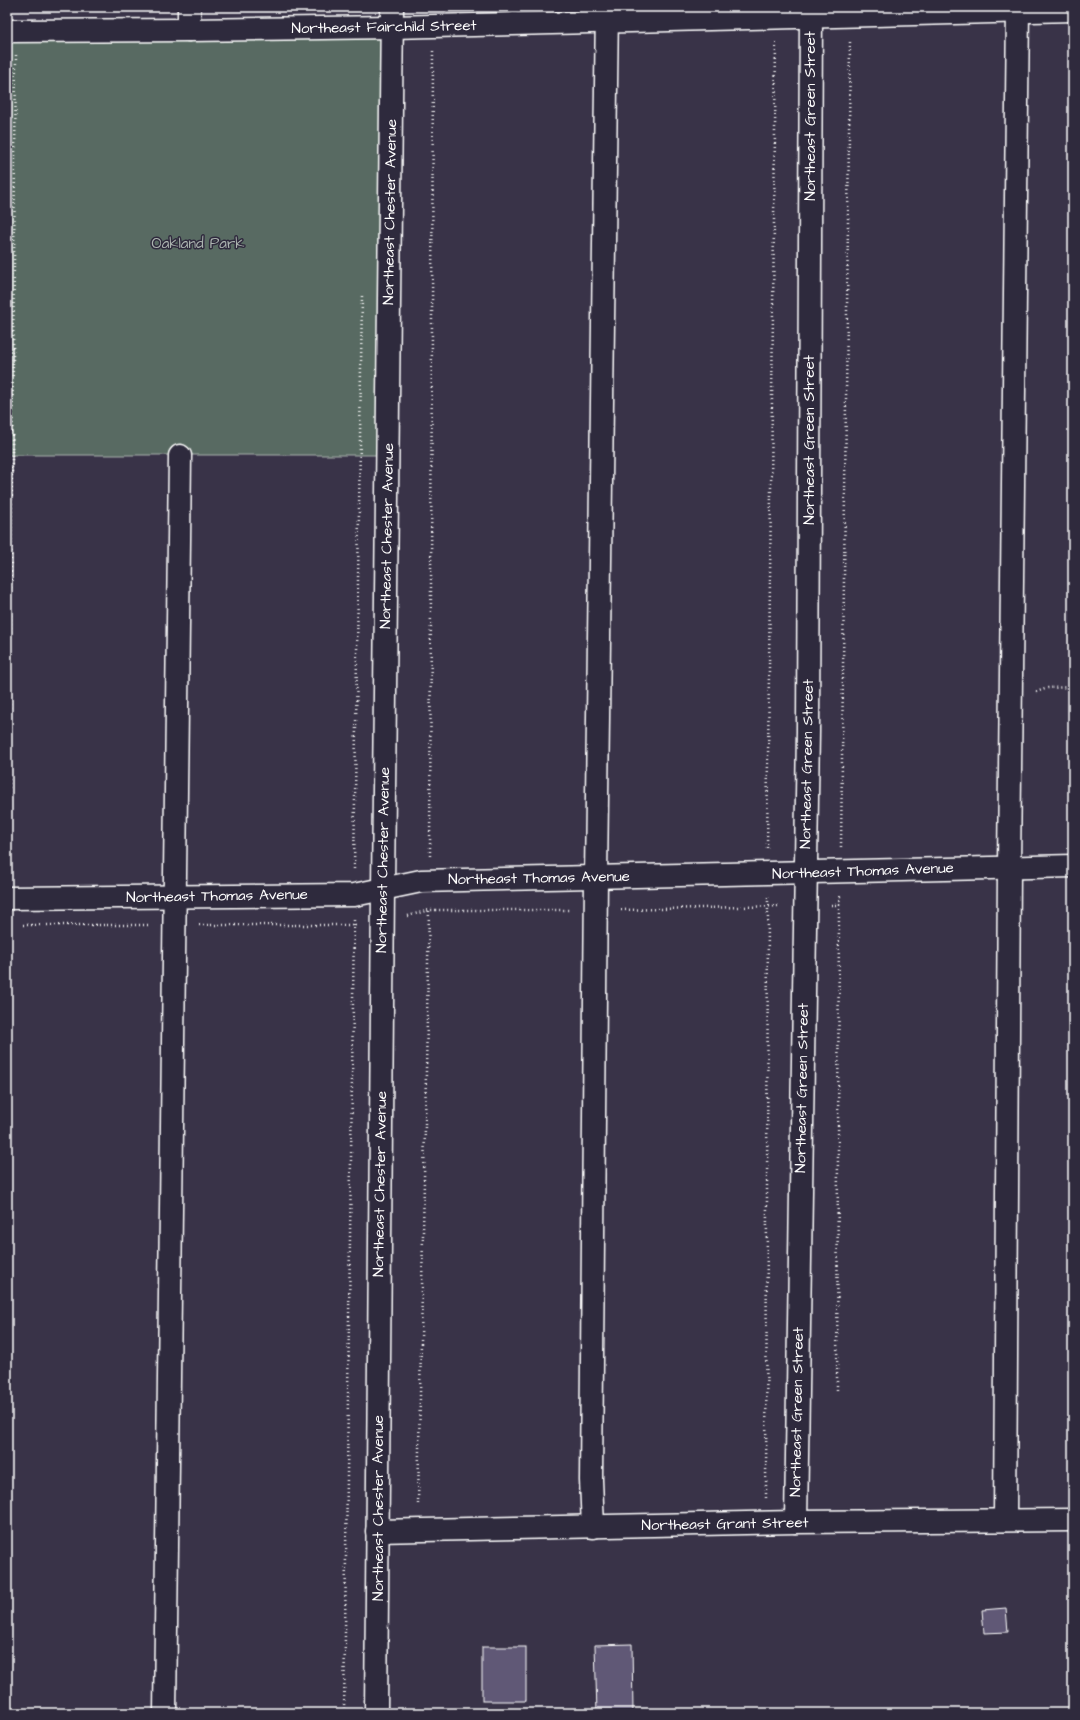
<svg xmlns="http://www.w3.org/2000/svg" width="1080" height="1720" font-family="'Architects Daughter',sans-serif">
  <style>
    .green { fill: #586a62; stroke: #acb4b0 }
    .building { fill: #615976; stroke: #fff }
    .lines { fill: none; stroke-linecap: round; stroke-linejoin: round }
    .minor-casing { stroke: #fff; stroke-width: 25 }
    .path { stroke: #fff; stroke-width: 2.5; stroke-dasharray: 1 3; stroke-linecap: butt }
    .minor { stroke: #2f2a3d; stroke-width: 22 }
    .labels { text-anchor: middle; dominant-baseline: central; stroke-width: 3; stroke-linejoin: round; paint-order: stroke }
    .street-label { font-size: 15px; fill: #fff; stroke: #2f2a3d }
    .park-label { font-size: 15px; fill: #acb4b0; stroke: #2f2a3d }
  </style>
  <rect width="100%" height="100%" fill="#393348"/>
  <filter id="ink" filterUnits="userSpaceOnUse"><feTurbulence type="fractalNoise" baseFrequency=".025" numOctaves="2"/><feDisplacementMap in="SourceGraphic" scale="8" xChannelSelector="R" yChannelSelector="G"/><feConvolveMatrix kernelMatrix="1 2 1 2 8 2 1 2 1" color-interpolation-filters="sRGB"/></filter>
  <g filter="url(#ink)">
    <!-- green -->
    <path class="green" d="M 392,27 L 387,455 L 7,455 L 7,31 Z"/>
    <!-- building -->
    <g class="building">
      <path d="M 1006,1608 L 1008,1632 L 984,1633 L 982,1610 Z"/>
      <path d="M 632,1644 L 633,1713 L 597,1713 L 595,1645 Z"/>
      <rect x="482" y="1647" width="44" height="54"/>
    </g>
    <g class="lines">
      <!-- minor casing -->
      <g class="minor-casing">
        <g id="minor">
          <path d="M 189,30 L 189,7"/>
          <path d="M 7,31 L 189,30 L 392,27 L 1073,10"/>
          <path d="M 7,898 L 354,895 L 421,881 L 1073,866"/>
          <path d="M 1005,1520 L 1009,867 L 1018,7"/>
          <path d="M 796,1522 L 808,731 L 811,7"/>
          <path d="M 593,1527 L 591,1480 L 596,877 L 607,7"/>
          <path d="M 377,1531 L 796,1522 L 1073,1520"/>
          <path d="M 165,1713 L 180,456"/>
          <path d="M 376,1713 L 383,889 L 392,7"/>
        </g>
      </g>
      <!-- path -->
      <g class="path">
        <path d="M 1036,692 L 1048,688 L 1073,687"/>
        <path d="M 841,847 L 850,42"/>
        <path d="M 767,848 L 776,41"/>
        <path d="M 430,856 L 433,51"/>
        <path d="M 354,869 L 362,294"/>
        <path d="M 8,872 L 16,55"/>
        <path d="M 831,905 L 839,905 L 840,896"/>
        <path d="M 621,910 L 780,906"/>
        <path d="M 408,916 L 429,910 L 570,910"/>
        <path d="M 23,925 L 148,925"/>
        <path d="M 199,925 L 358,925"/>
        <path d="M 7,1023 L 9,923"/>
        <path d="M 837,1390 L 839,905"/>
        <path d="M 766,1498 L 768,897"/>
        <path d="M 418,1504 L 429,909"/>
        <path d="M 344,1713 L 354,920"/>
      </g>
      <!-- minor -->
      <use href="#minor" class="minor"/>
    </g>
  </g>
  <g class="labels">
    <!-- street labels -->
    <g class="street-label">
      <text transform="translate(384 27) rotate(-1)">Northeast Fairchild Street</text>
      <text transform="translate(810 116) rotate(-90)">Northeast Green Street</text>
      <text transform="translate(390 212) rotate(-89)">Northeast Chester Avenue</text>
      <text transform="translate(809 440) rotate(-90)">Northeast Green Street</text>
      <text transform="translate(387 536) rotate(-89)">Northeast Chester Avenue</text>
      <text transform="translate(807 764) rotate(-89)">Northeast Green Street</text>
      <text transform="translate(383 860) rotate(-89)">Northeast Chester Avenue</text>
      <text transform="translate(863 871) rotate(-2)">Northeast Thomas Avenue</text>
      <text transform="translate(539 878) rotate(-1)">Northeast Thomas Avenue</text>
      <text transform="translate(217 896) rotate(-1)">Northeast Thomas Avenue</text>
      <text transform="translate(802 1088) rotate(-89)">Northeast Green Street</text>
      <text transform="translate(380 1184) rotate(-89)">Northeast Chester Avenue</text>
      <text transform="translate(797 1412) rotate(-89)">Northeast Green Street</text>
      <text transform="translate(378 1508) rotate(-90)">Northeast Chester Avenue</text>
      <text transform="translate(725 1524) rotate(-1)">Northeast Grant Street</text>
    </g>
    <!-- park labels -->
    <g class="park-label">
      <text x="198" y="243">Oakland Park</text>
    </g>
  </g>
  <!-- margin -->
  <rect width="1080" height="1720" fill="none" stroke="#2f2a3d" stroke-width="24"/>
  <rect x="12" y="12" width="1056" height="1696" fill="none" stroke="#fff" stroke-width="1.5" filter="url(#ink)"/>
</svg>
